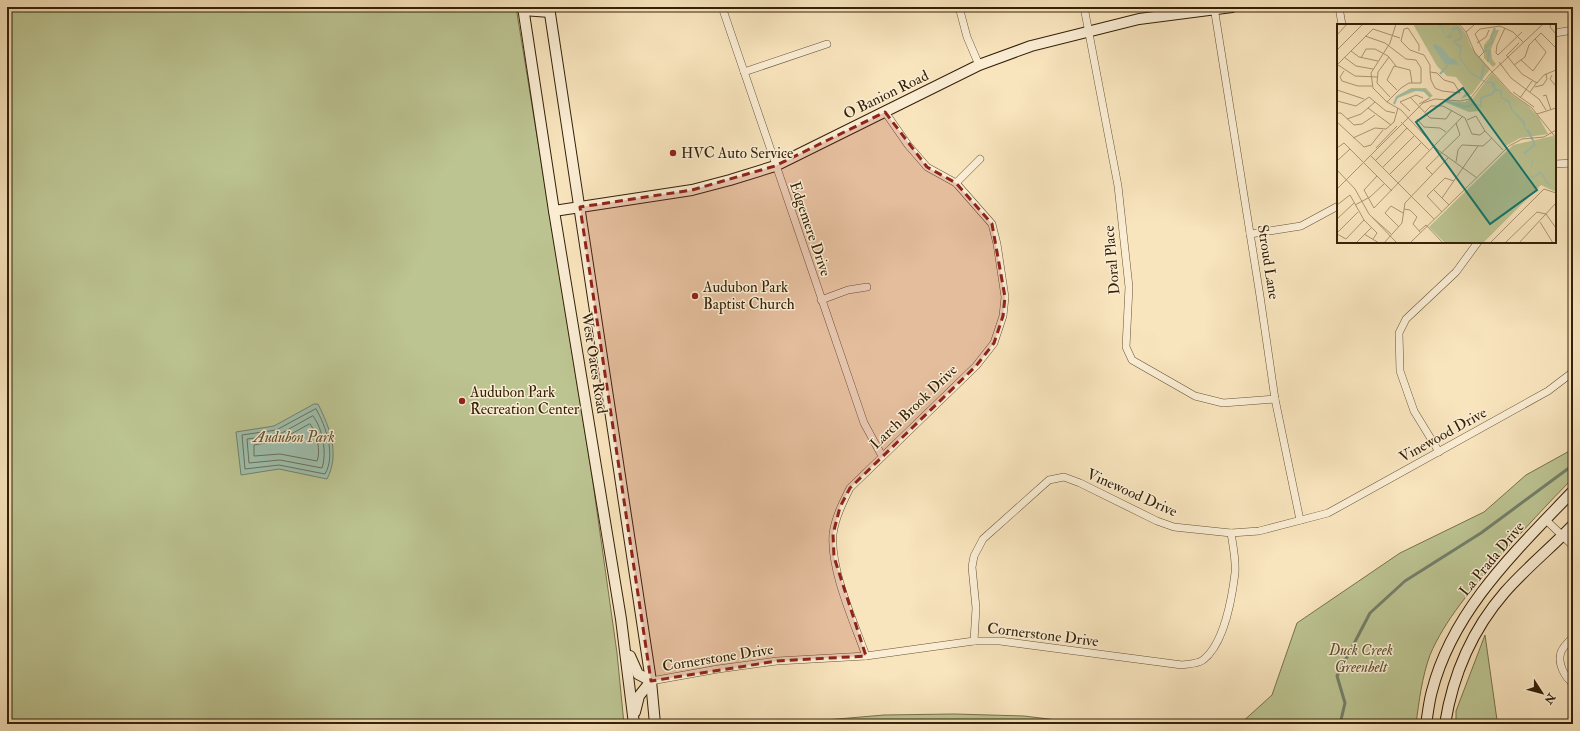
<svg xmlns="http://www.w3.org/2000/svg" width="1580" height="731" font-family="'IM FELL Double Pica',serif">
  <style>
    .green { fill: #bcc492; stroke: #78724c }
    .water { fill: #9ebfad; stroke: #74806b }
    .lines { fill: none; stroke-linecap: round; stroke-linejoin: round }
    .shore { stroke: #6a705a; stroke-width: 1 }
    .stream { stroke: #74806b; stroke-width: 3 }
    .street-casing { stroke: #665234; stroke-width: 8 }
    .secondary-casing { stroke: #352107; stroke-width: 12 }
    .street { stroke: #faedd4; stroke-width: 7 }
    .secondary { stroke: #faedd4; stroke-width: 10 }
    .marked { fill: #8f2418; fill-opacity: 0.2; stroke: #8f2418; stroke-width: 3; stroke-dasharray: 8 5; stroke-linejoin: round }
    .poi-dot { fill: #8f2418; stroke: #faedd4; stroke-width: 1.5 }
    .labels { text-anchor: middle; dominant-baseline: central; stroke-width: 3; stroke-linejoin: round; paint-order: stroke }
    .street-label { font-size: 15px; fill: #352107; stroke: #faedd4 }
    .poi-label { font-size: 15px; fill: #352107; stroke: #faedd4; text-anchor: start }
    .park-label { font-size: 15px; font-style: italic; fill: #5e5231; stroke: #faedd4 }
    .inset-river { fill: none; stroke: #9ebfad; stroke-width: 2 }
    .inset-road { fill: none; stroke: #aa9674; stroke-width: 1 }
    .view { fill: #0f766e; fill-opacity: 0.15; stroke: #0f766e; stroke-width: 2 }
    .inset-edge { fill: none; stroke: #352107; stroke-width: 2 }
  </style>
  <rect width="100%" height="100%" fill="#f8e4bd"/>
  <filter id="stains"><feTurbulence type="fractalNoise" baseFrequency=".005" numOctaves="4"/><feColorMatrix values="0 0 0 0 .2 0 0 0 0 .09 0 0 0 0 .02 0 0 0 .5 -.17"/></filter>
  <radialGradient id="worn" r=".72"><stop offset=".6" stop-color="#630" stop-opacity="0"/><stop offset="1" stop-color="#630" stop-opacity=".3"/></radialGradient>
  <!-- green -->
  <g class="green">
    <path d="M 7,7 L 516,7 L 591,469 L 617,653 L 624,724 L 7,724 Z"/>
    <path d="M 1573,449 L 1573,478 C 1547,504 1523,531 1498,558 C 1474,586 1444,621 1430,655 C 1422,677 1419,701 1416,724 L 1240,724 L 1272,695 L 1297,623 L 1400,553 L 1484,512 L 1526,475 Z"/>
    <path d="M 1485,635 L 1497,720 L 1500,724 L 1456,724 L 1456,711 Z"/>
    <path d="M 954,714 L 1024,716 L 1090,724 L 779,724 L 884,715 Z"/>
  </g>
  <!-- water -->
  <path class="water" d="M 314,404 L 318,404 C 330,428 340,454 327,479 L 279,469 L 241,475 L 236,432 L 274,426 Z"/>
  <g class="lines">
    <!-- shore -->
    <g class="shore">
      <path d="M 316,409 C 326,426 336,455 325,474 L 279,465 L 245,469 L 242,435 L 276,430 Z"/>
      <path d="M 313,416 C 323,429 327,453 322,468 L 280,460 L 249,463 L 247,439 L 278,435 Z"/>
      <path d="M 310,424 C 317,432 321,452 317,461 L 280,454 L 254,456 L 254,445 L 280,440 Z"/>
    </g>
    <!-- stream -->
    <path class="stream" d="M 1340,724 L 1345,703 L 1337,676 L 1370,613 L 1405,581 L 1481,533 L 1573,465"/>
    <!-- street casing -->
    <g class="street-casing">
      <g id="street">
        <path d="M 722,7 L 864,423 L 882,456"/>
        <path d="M 959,7 L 967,37 L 979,65"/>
        <path d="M 1084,7 L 1118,186 L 1129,287 L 1126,347 L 1132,360 L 1195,396 L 1223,403 L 1275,399"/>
        <path d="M 1214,7 L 1260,296 L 1275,399 L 1300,520"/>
        <path d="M 1339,7 L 1342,25"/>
        <path d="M 1555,33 L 1573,30"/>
        <path d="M 744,72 L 827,44"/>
        <path d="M 1555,164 L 1573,163"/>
        <path d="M 956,183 L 980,159"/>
        <path d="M 1250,234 L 1301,226 L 1338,206"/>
        <path d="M 821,300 L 848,290 L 867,287"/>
        <path d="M 1439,452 L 1414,411 L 1400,371 L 1399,333 L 1406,319 L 1456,272 L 1478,242"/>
        <path d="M 1546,520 L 1573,546"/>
        <path d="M 1573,637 C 1569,641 1563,647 1561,652 C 1557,663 1565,678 1573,683"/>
        <path d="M 974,641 L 976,608 L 972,567 L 974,556 L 983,539 L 1049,480 L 1064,477 L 1080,483 L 1157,521 L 1174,527 L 1231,533 L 1259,531 L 1328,513 L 1548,391 L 1573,372"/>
        <path d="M 866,656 C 854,622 830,570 833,534 C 835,518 843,502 850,488 L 976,366 L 994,343 L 1003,316 L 1005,297 L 997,244 L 992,224 L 956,183 L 927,167 L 908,145 L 885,112"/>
        <path d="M 651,681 L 718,669 L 777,661 L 866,656 L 974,641 L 1000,641 L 1182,665 C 1188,664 1198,664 1203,660 C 1224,644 1232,598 1235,573 C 1236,559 1233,546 1231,533"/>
      </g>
    </g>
    <!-- secondary casing -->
    <g class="secondary-casing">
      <g id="secondary">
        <path d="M 523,7 L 554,211 L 621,619 L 634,724"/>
        <path d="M 549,7 L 651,681 L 655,724"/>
        <path d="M 523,10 L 550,12"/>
        <path d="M 554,211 L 692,190 L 730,180 L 775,166 L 979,65 L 1031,46 L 1139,19 L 1232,7"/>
        <path d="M 630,656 L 638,674 L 651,681"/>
        <path d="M 635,712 L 639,696 L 651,681"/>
        <path d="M 1426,724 C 1428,713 1429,701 1432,691 C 1453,609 1517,550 1573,491"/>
        <path d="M 1445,724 C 1453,674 1472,630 1505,592 C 1526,568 1551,548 1573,525"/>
      </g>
    </g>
    <!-- street -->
    <use href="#street" class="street"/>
    <!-- secondary -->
    <use href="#secondary" class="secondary"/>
  </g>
  <!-- marked area -->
  <path class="marked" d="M 885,112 L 927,167 L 956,183 L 992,224 L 1005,297 L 1003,316 L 994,343 L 976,366 L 850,488 L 840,507 L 833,534 L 834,557 L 866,656 L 777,661 L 651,681 L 580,207 L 692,190 L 775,166 Z"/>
  <!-- markers -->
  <g class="poi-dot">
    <circle cx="673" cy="153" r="4"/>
    <circle cx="695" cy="296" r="4"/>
    <circle cx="462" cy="401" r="4"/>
  </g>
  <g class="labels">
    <!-- street labels -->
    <g class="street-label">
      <text transform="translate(886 95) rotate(-26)">O Banion Road</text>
      <text transform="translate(810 229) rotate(71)">Edgemere Drive</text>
      <text transform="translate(1112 260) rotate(-95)">Doral Place</text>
      <text transform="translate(1268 262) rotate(81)">Stroud Lane</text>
      <text transform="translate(594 363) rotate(81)">West Oates Road</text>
      <text transform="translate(914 407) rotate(-44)">Larch Brook Drive</text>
      <text transform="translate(1443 435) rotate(-29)">Vinewood Drive</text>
      <text transform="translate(1132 493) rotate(24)">Vinewood Drive</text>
      <text transform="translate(1492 559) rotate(-50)">La Prada Drive</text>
      <text transform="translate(1043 635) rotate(7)">Cornerstone Drive</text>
      <text transform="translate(718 658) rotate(-9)">Cornerstone Drive</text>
    </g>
    <!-- poi labels -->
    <g class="poi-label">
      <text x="681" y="153">HVC Auto Service</text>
      <text x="703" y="287">Audubon Park<tspan x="703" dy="17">Baptist Church</tspan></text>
      <text x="470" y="392">Audubon Park<tspan x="470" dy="17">Recreation Center</tspan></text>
    </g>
    <!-- park labels -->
    <g class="park-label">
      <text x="294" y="437">Audubon Park</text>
      <text x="1361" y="650">Duck Creek<tspan x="1361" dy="17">Greenbelt</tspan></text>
    </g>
  </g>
  <!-- overview -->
  <g transform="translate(1337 24)">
    <rect width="219" height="219" fill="#f8e4bd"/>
    <path d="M 76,0 L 121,0 L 129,10 L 134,23 L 153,45 L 135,70 L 124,75 L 130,67 L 119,53 L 110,52 L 100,42 ZM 156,6 L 162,6 L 154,25 L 155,35 L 159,40 L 156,43 L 147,34 L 147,21 L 156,10 ZM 155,49 L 175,71 L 190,81 L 201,92 L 211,110 L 183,114 L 169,122 L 142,87 L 132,88 L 105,77 L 128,78 L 136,74 ZM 74,64 L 89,64 L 96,72 L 92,73 L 87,68 L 79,67 L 61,74 L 56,80 L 60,73 ZM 216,112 L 219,115 L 219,168 L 204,161 L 146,219 L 108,219 L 92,203 L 176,121 Z" fill="#bcc492"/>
    <path d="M 99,0 L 105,2 L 109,13 L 115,9 L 115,4 L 121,3 L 124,6 L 125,15 L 117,18 L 125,22 L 123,33 L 133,47 L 149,58 L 157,58 L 159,64 L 165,67 L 165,73 L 173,77 L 175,85 L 188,98 L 188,104 L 193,107 L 199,121 L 188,130 L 196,137 L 193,151 L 196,153 L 204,147 L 211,159 L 219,163 L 210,160 L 204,149 L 196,154 L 193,153 L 195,136 L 186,129 L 197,120 L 187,103 L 186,99 L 174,86 L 172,79 L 164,74 L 163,68 L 157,66 L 154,59 L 149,59 L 134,50 L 122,34 L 123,24 L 115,17 L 124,14 L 121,5 L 116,6 L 114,14 L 109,14 L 105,4 ZM 98,20 L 104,23 L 113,34 L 118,35 L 122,41 L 108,40 L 96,22 Z" fill="#9ebfad"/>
    <path class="inset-river" d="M 151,38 L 152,27 L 149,27 L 148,24 L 156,17 L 154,13 L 158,4M 103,50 L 111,41M 144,56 L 147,41M 109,77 L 128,83 L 137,80 L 144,82 L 144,74 L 155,70 L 158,66M 57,80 L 60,73 L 73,66 L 87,66 L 94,73"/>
    <path class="inset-road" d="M 59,0 L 53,19 L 34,49 L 36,64 L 50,78 L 64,86 L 101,126 L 140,154M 122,0 L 129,8 L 138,29 L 175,70 L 195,84 L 219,114M 214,0 L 213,3 L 219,10M 168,4 L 160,21 L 159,29 L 161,31 L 185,8M 129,8 L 138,0M 0,11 L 10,0M 28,12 L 48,19 L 69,35 L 79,36 L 84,44 L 84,59 L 72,59 L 64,64 L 50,78M 140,19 L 149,13 L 152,6M 0,26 L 26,0M 14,27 L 22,33 L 41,37M 82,27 L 82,21 L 71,4 L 67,5 L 64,17 L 73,26 L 87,31 L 93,41 L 93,48 L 94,56 L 98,64 L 105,67 L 123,69 L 117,59 L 107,56 L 100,49 L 93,48M 169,32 L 182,19M 170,32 L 185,50 L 200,59 L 207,51 L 219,46M 7,33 L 19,42 L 36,45M 52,33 L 41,48 L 40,59 L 53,73M 142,33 L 147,28 L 138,10 L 143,5 L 163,2 L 176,8 L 186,18M 24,34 L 29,25 L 38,25 L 51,32 L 59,42M 184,36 L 196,47 L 208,30 L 209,28 L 198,15M 162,38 L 174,54 L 202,75 L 209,86M 0,41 L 36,5 L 63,14M 1,41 L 18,52 L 41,53M 177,41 L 188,33 L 192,21 L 204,9 L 219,24M 7,47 L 3,53 L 5,57 L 21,62 L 35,62M 215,51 L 213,55 L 219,62M 198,63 L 206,61 L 210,55 L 209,50M 0,66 L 27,75M 60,66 L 50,56 L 57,42 L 73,46 L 75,59M 176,68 L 197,83M 193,68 L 200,58M 206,72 L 209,71 L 214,86M 73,73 L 93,94 L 109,95 L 115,86M 183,74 L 195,57M 0,77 L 19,82 L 32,73 L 49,87 L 58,89M 82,80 L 93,74M 31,84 L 54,101M 73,87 L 63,78 L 79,71 L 86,74M 88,88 L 94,82 L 106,82 L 128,94 L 135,110 L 143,111 L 148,107M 0,89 L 4,89 L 17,101 L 25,100 L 38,91M 200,90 L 219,84M 10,95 L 24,90 L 38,78M 80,95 L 87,103 L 103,104 L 109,108M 130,96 L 139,92 L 148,107 L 166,126M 0,98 L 27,123 L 34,121 L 46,106M 64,98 L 92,126M 16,114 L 38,104 L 49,105 L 57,98 L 61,84M 0,124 L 7,119 L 55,167M 39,124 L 60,102M 33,131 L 97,195M 39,136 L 70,104M 0,137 L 13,125M 119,138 L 121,126 L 125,121 L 146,122 L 155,114M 46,143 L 78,111M 0,146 L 18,165 L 32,190 L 60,219M 53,150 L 85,118M 96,151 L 89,144 L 123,111 L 119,99M 40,152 L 27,166 L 37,184 L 126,92M 0,165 L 86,79 L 98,75 L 123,77 L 133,75 L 153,50 L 206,0M 96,165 L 112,181M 105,174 L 141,122M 0,181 L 13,171 L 27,196 L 40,209 L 36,215M 18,181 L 33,173 L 47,160M 67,185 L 73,186 L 80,193 L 76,200 L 84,209M 105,188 L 90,172 L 108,154 L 117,157M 35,193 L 54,210M 0,195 L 17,179M 203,198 L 216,219M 62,203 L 48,189 L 54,182 L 66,189M 82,207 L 89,201 L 106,219M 0,209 L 21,188M 0,210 L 9,215 L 27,196M 27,210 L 42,219M 20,218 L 34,204M 47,219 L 65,199 L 68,179 L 111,134M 73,219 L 172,122 L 185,115 L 207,113 L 219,106M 153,219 L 207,165 L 219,169M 168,219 L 200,188 L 209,190 L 219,204M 182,219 L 219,179"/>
    <path class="view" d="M 126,64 L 200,166 L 153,200 L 79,98 Z"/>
    <rect width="219" height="219" class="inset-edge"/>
  </g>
  <!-- margin -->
  <rect width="1580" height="731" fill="none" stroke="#f8e4bd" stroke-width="24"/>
  <rect x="8" y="8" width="1564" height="715" fill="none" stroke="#352107" stroke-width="2"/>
  <rect x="12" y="12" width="1556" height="707" fill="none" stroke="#352107"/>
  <!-- north arrow -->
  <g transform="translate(1542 693) rotate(126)" stroke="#faedd4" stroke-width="3" paint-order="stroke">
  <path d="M0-3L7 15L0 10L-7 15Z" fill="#352107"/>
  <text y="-6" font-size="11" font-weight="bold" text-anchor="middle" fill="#352107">N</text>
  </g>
  <rect width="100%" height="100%" filter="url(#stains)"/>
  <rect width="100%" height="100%" fill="url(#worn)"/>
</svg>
